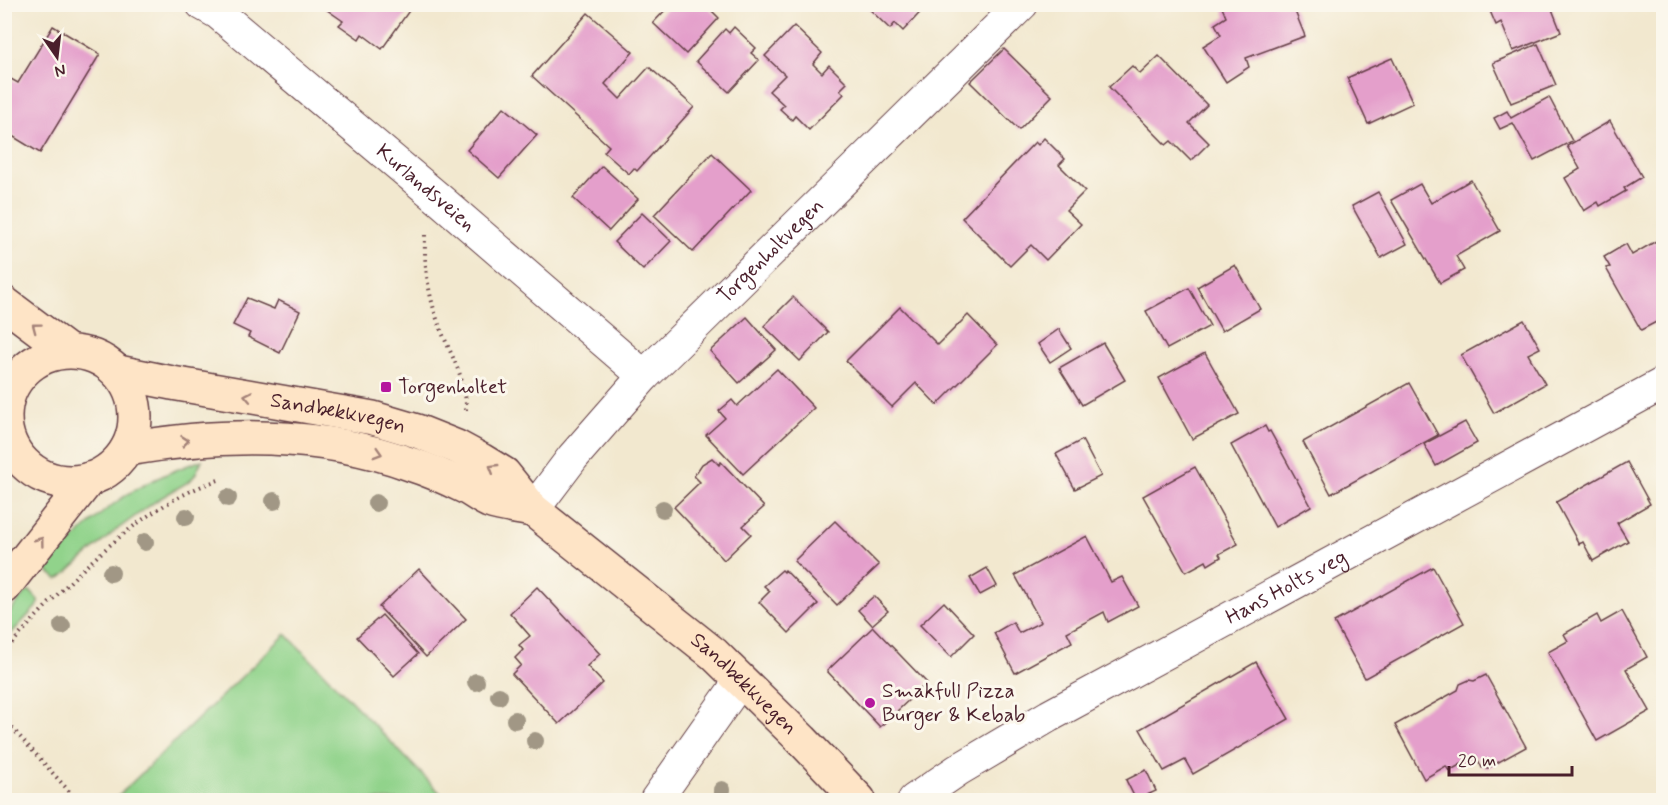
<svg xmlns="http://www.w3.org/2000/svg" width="1668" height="805" font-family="Mynerve,sans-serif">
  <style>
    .green { fill: #91d38b; stroke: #6e795b; stroke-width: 1.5 }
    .building { fill: #e49fcb }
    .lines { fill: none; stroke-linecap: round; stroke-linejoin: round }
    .street-casing { stroke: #633d44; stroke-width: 34 }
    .secondary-casing { stroke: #633d44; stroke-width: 36 }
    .path { stroke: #633d44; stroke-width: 4; stroke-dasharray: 1.5 4.5; stroke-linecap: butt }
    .street { stroke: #fff; stroke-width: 32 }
    .secondary { stroke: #fee4c6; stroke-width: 33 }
    .tree { fill: #a19785 }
    .oneway { stroke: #a48278 }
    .poi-dot { fill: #b5179e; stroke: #fbf7ec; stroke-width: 2 }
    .labels { text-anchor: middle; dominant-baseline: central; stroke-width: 6; stroke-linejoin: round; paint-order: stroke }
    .street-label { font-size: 21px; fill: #4a1f2b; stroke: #fbf7ec }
    .poi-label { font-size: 21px; fill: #4a1f2b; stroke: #fbf7ec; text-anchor: start }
  </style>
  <rect width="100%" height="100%" fill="#fbf7ec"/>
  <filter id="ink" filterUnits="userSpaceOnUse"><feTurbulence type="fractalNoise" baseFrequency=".0167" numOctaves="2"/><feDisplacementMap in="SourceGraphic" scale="12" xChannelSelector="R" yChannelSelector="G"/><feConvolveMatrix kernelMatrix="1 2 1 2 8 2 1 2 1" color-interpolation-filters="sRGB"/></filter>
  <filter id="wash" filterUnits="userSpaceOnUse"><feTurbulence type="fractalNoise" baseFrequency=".008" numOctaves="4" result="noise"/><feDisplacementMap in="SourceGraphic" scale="24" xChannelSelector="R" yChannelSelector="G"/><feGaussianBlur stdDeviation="1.35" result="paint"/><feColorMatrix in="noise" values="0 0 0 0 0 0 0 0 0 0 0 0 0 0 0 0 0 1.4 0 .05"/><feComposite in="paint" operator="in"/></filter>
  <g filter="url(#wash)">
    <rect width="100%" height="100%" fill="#f2e8cf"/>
    <!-- green -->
    <g class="green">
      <path d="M 202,460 L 195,475 L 190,481 L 159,499 L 115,531 L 62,577 L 57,579 L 47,571 L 48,564 C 72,542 94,517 122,498 C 147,481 174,470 202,460 Z"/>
      <path d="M 30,591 L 38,600 L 38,605 L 5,640 L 5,618 L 25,593 Z"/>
      <path d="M 286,634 L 447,800 L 120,800 L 117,797 Z"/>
    </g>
    <g id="blocks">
      <!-- building -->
      <g class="building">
        <path d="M 325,4 L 406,4 L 411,8 L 382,49 L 362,34 L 359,39 L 339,25 L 343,21 L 323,7 Z"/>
        <path d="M 671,4 L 705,4 L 719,18 L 686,54 L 653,23 Z"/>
        <path d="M 864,4 L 928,4 L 903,31 L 895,23 L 890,29 Z"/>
        <path d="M 1292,4 L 1305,36 L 1246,58 L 1249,67 L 1226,82 L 1203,46 L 1221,35 L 1215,24 L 1226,17 L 1221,5 Z"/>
        <path d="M 1487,4 L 1550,4 L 1561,32 L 1513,51 L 1501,22 L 1496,25 Z"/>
        <path d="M 588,13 L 633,52 L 605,84 L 620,99 L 649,67 L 694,107 L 637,171 L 634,168 L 629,174 L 604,152 L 609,146 L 532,76 Z"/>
        <path d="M 53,26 L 100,54 L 40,153 L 4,131 L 4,75 L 18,83 Z"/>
        <path d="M 794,26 L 822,53 L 813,64 L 822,73 L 829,65 L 847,83 L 840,90 L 844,94 L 809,130 L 795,116 L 792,120 L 780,109 L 784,105 L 769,91 L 785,75 L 765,56 Z"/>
        <path d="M 734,27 L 756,48 L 751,53 L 759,60 L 729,92 L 696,61 L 725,29 L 729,33 Z"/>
        <path d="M 1538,44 L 1556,85 L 1511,103 L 1493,63 Z"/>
        <path d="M 1004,49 L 1052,96 L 1019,130 L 970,82 Z"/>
        <path d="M 1159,56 L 1207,105 L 1189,123 L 1209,143 L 1191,161 L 1171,141 L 1166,145 L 1109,87 L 1132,66 L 1140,74 Z"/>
        <path d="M 1392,58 L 1413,103 L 1368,124 L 1347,78 Z"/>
        <path d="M 1549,97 L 1572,141 L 1534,161 L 1513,123 L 1500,129 L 1494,118 L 1507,111 L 1511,118 Z"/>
        <path d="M 504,107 L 537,135 L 499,178 L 467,150 Z"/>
        <path d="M 1610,121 L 1642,177 L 1624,188 L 1626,191 L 1600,206 L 1598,202 L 1584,211 L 1565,178 L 1580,169 L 1567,146 Z"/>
        <path d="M 1044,138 L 1065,159 L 1059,165 L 1085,191 L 1066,210 L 1081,224 L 1046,260 L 1031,245 L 1010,266 L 962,218 L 1035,142 L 1038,145 Z"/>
        <path d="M 712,153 L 751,190 L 693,252 L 654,215 Z"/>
        <path d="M 602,166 L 638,199 L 609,231 L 573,198 Z"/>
        <path d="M 1471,180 L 1500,231 L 1456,256 L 1464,270 L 1440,283 L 1391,200 L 1420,184 L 1431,203 Z"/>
        <path d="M 1378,192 L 1407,244 L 1381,258 L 1352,206 Z"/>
        <path d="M 642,213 L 671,241 L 643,270 L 614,242 Z"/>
        <path d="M 1656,241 L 1664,253 L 1664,318 L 1641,330 L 1606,268 L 1610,267 L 1604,257 L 1626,244 L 1632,255 Z"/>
        <path d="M 1235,265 L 1260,309 L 1222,331 L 1197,287 Z"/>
        <path d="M 1189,288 L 1210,326 L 1167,349 L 1146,311 Z"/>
        <path d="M 793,297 L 828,332 L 800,361 L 764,326 Z"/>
        <path d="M 247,298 L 274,309 L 278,300 L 300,311 L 280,353 L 248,337 L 250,333 L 233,325 Z"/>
        <path d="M 900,307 L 938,345 L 968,315 L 997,345 L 937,405 L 916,383 L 892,407 L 846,361 Z"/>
        <path d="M 747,317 L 776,350 L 739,383 L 710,351 Z"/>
        <path d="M 1524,320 L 1540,348 L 1528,354 L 1545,384 L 1494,413 L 1461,355 Z"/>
        <path d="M 1059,329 L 1071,348 L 1050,362 L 1038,344 Z"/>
        <path d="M 1103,343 L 1125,380 L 1082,405 L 1059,368 Z"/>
        <path d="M 1205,353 L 1239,414 L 1192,439 L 1159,378 Z"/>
        <path d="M 777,369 L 814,408 L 743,474 L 706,435 L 725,418 L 719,411 L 732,400 L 737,406 Z"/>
        <path d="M 1409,383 L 1438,435 L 1331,494 L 1303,442 Z"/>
        <path d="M 1465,422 L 1477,443 L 1436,466 L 1424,444 Z"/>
        <path d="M 1265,426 L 1268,432 L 1270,431 L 1311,506 L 1275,527 L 1231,445 Z"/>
        <path d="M 1082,440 L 1101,476 L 1075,489 L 1056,454 Z"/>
        <path d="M 712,458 L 719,465 L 721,462 L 764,507 L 743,526 L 751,534 L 724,560 L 674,507 L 700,482 L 694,476 L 702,464 Z"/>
        <path d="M 1627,462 L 1650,504 L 1617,523 L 1628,541 L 1593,561 L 1583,542 L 1579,544 L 1556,502 Z"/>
        <path d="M 1195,467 L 1238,544 L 1219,554 L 1221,557 L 1208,565 L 1206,561 L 1186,572 L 1143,496 Z"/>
        <path d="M 835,521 L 879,565 L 837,605 L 794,561 Z"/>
        <path d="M 1087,536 L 1111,582 L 1122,577 L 1138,606 L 1108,622 L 1104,612 L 1067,632 L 1072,642 L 1015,673 L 994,633 L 1013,622 L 1019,633 L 1041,622 L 1015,575 Z"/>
        <path d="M 1433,567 L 1464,623 L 1365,678 L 1334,622 Z"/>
        <path d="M 987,568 L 997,586 L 980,595 L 970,578 Z"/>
        <path d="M 419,569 L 466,619 L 426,657 L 379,607 Z"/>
        <path d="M 782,570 L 784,572 L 785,570 L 818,604 L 789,633 L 759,602 L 770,591 L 764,586 Z"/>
        <path d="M 537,587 L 600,654 L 587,666 L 603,683 L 559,724 L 512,674 L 521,665 L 515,658 L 523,650 L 519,645 L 530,636 L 510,613 Z"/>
        <path d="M 874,596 L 888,611 L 872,625 L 858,610 Z"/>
        <path d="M 944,602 L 974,634 L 951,657 L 920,625 Z"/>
        <path d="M 1622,611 L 1647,657 L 1626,669 L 1650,711 L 1597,741 L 1548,652 L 1568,641 L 1564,634 L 1597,615 L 1601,623 Z"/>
        <path d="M 382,615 L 418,654 L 394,676 L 357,637 Z"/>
        <path d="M 873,627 L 927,683 L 880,727 L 827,671 Z"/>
        <path d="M 1256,662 L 1289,719 L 1193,774 L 1185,760 L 1164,771 L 1140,729 Z"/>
        <path d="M 1486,675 L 1526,747 L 1486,769 L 1485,766 L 1482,768 L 1476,756 L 1449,771 L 1446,766 L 1424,779 L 1395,725 L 1458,690 L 1460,684 L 1469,680 L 1474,681 Z"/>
        <path d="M 1146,770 L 1156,791 L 1136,800 L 1126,780 Z"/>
      </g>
    </g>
  </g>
  <g filter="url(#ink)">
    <use href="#blocks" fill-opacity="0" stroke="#633d44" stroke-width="1.5"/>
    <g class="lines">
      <!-- street casing -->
      <g class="street-casing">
        <g id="street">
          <path id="s1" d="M 202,4 L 218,13 L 439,199 L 644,376"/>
          <path id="s2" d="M 533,510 L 573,457 L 644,376 L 1022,4"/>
          <path d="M 656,800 L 740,681"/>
          <path id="s3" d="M 914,800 L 958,770 L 1049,716 L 1664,383"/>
        </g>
      </g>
      <!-- secondary casing -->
      <g class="secondary-casing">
        <g id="secondary">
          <path d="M 4,303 L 68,351"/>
          <circle cx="70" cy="417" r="65"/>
          <path id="s4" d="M 118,372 L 172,383 L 373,418 L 417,431 L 457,447 L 481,460 L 504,474 L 533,510 L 714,654 L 802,740 L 859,800"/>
          <path d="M 127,449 C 222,433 318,431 410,464 C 429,470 447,478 465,487 C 473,491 480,497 489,501 C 502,506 519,507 533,510"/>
          <path d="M 4,587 L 89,479"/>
        </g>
      </g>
      <!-- path -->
      <g class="path">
        <path d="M 425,235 C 424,265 428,293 438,322 C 448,351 467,378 466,410"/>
        <path d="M 4,652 C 61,589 138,504 222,479"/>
        <path d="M 4,719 L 77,800"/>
      </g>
      <!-- street -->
      <use href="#street" class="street"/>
      <!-- secondary -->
      <use href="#secondary" class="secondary"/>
    </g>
    <!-- trees -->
    <g class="tree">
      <circle cx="228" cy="498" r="9"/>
      <circle cx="274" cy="501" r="9"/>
      <circle cx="376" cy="503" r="9"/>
      <circle cx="663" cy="509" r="9"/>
      <circle cx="186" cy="517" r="9"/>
      <circle cx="145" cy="542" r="9"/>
      <circle cx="111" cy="573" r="9"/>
      <circle cx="62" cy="626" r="9"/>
      <circle cx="476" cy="682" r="9"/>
      <circle cx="499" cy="696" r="9"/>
      <circle cx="515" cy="720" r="9"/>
      <circle cx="535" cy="741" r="9"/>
      <circle cx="722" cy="790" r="9"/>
    </g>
    <!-- one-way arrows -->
    <defs><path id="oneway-chevron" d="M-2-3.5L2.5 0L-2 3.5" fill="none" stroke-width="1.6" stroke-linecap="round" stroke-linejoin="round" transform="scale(1.5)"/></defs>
    <g class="oneway">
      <use href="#oneway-chevron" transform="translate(36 327) rotate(-143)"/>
      <use href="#oneway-chevron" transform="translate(248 396) rotate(-169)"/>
      <use href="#oneway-chevron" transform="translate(185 441) rotate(-6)"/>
      <use href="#oneway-chevron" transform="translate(378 453) rotate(17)"/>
      <use href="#oneway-chevron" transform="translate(493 468) rotate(-149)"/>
      <use href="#oneway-chevron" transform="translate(40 541) rotate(-53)"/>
    </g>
  </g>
  <!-- markers -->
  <g class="poi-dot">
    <rect x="380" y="381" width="12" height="12" rx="3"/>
    <circle cx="870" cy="703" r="6"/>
  </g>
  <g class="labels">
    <!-- street labels -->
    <g class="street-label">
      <text stroke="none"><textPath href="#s1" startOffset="290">Kurlandsveien</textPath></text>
      <text stroke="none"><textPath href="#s2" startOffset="352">Torgenholtvegen</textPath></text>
      <text stroke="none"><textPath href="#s4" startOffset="224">Sandbekkvegen</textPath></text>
      <text stroke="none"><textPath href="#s3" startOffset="429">Hans Holts veg</textPath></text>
      <text stroke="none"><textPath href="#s4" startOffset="722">Sandbekkvegen</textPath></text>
    </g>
    <!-- poi labels -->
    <g class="poi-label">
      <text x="398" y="387">Torgenholtet</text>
      <text x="882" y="691">Smakfull Pizza<tspan x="882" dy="24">Burger &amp; Kebab</tspan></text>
    </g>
  </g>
  <!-- margin -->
  <rect width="1668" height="805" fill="none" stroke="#fbf7ec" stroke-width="24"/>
  <!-- north arrow -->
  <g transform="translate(57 57) rotate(166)" stroke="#fbf7ec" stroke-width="4.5" paint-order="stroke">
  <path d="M0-4.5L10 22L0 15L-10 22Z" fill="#4a1f2b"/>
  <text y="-9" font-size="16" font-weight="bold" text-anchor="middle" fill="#4a1f2b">N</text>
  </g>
  <!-- scale -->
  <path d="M1449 766v9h123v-9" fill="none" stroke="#4a1f2b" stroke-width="3"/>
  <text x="1458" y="766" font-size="18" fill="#4a1f2b" stroke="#fbf7ec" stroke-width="4.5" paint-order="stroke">20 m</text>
</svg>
